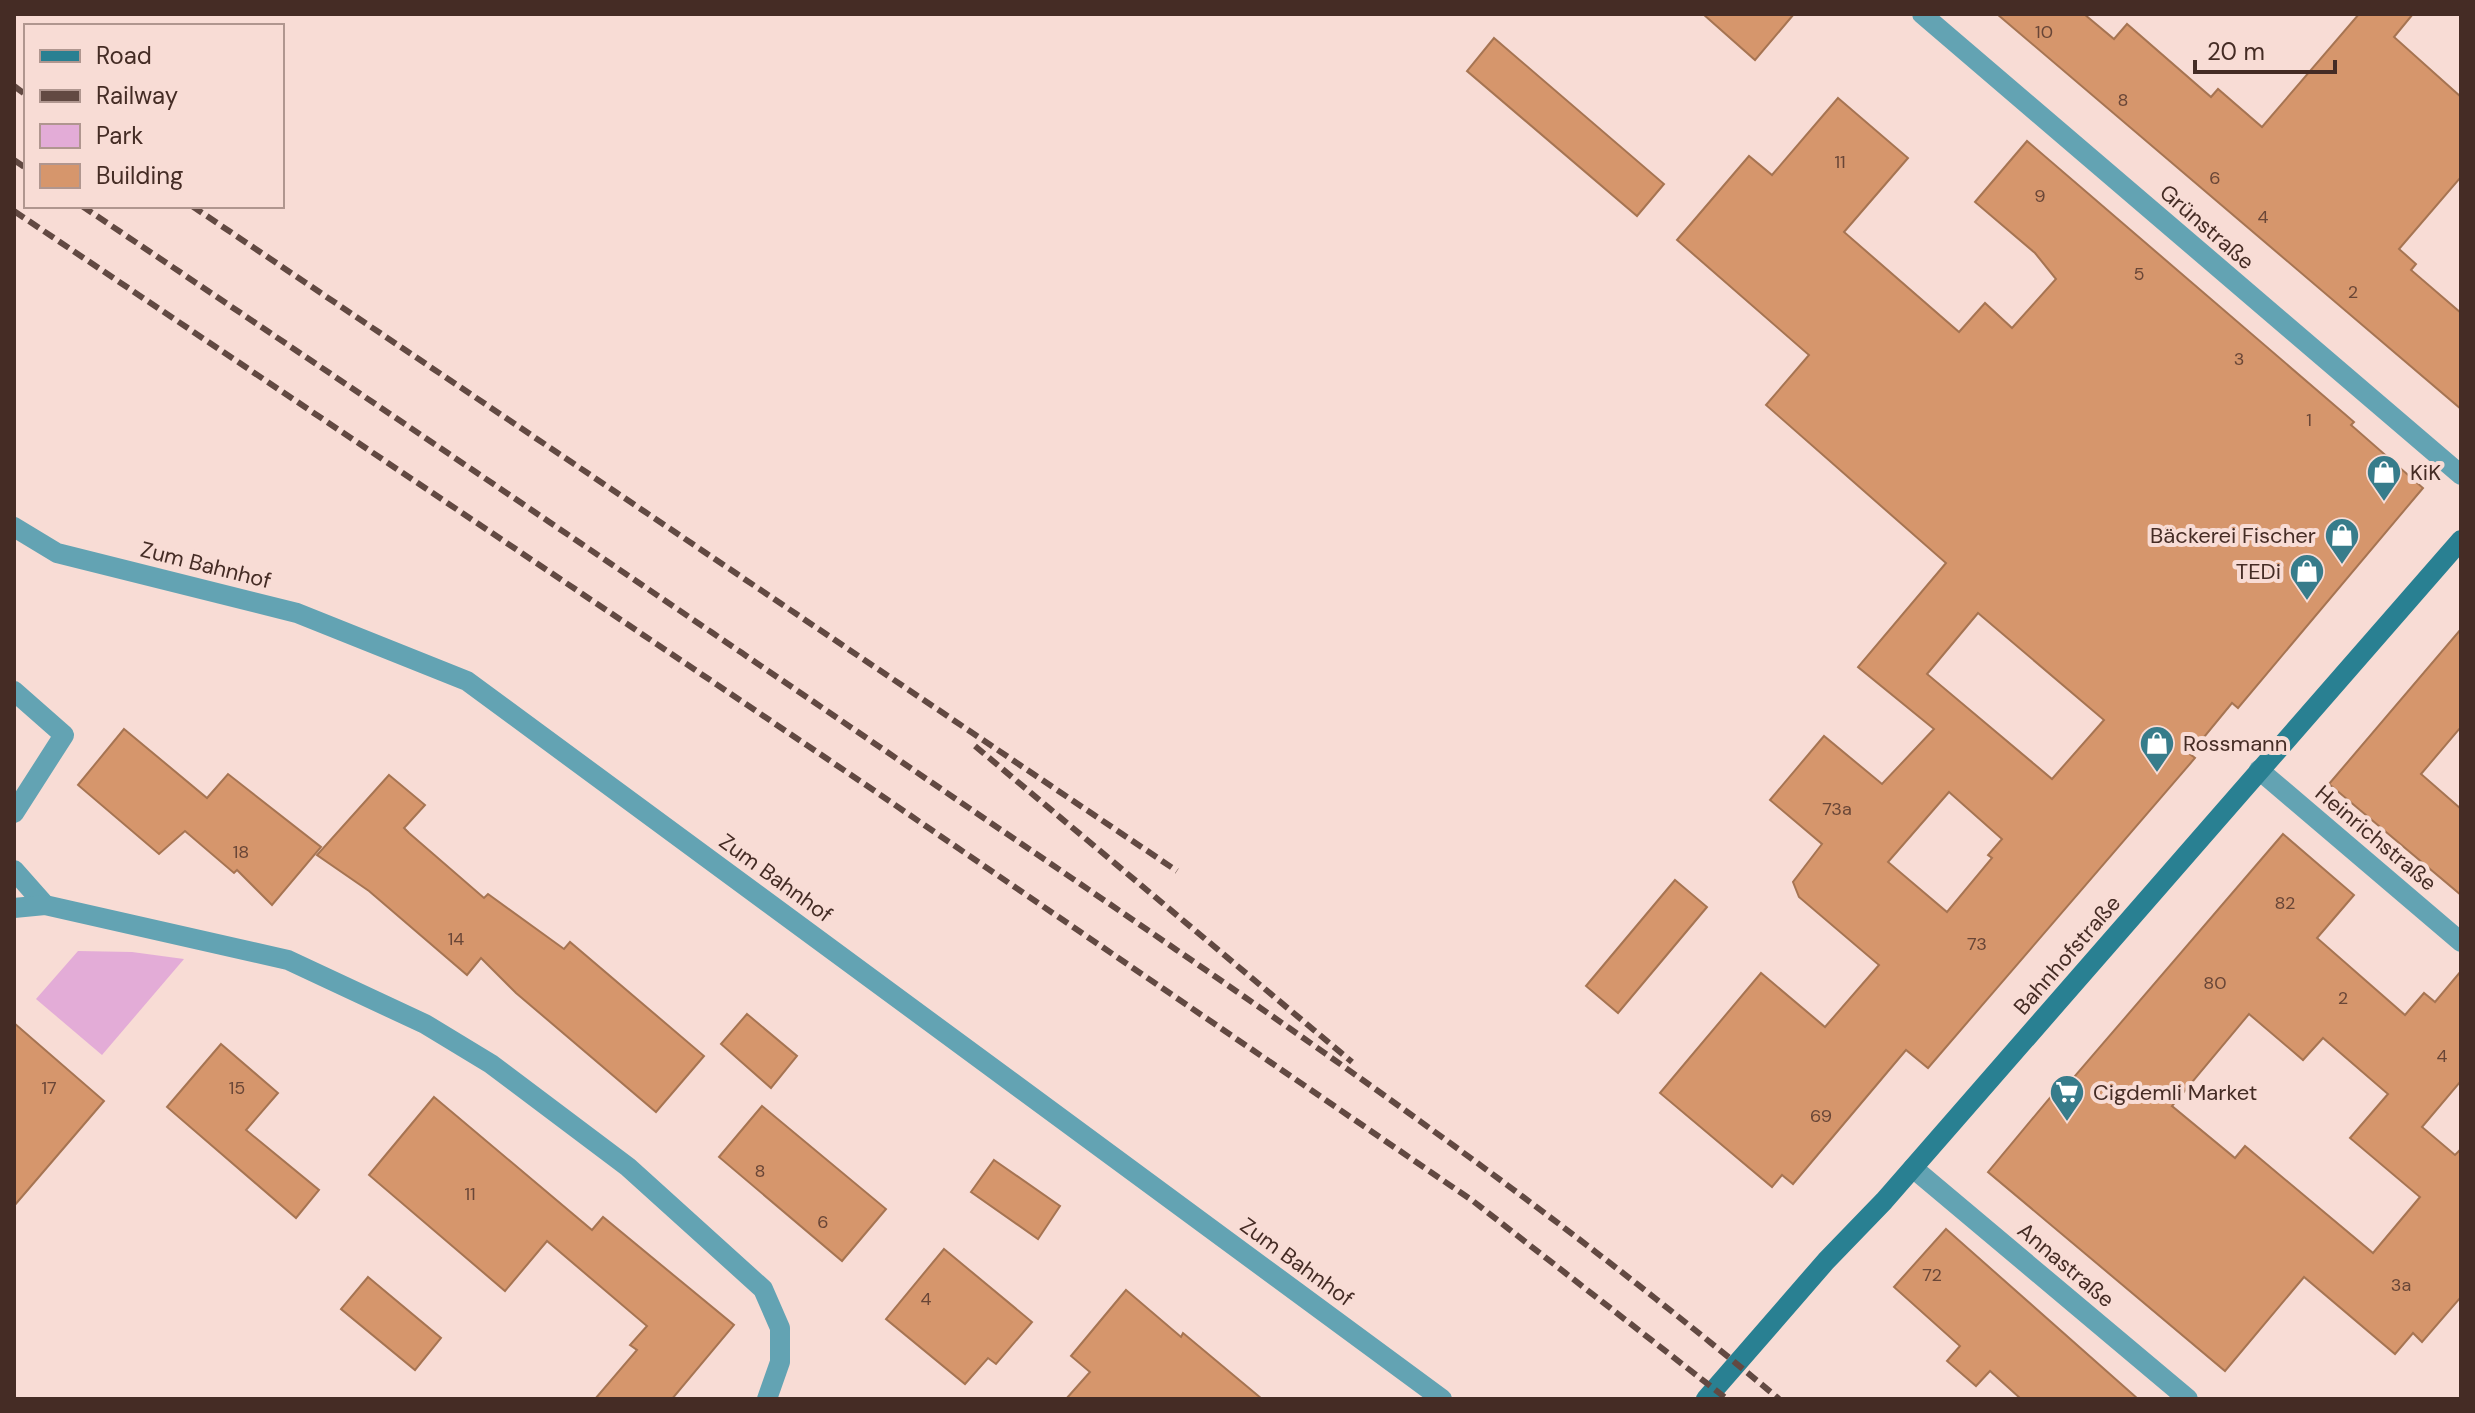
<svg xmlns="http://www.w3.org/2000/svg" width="2475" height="1413" font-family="'DM Sans',sans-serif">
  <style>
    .green { fill: #e3acd7 }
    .building { fill: #d6966c; stroke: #a67452; stroke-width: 2; fill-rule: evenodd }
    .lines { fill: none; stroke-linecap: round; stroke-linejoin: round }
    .street { stroke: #63a3b3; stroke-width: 20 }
    .secondary { stroke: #298092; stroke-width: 20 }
    .rail { stroke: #624942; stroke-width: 6; stroke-dasharray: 12 6; stroke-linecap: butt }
    .labels { text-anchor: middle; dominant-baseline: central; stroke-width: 8; stroke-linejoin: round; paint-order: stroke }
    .number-label { font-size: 18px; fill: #694637 }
    .street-label { font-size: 22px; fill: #452c25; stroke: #f8dcd5 }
    .poi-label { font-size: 22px; fill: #452c25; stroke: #f8dcd5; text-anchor: start }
  </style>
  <rect width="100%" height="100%" fill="#f8dcd5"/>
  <!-- green -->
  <path class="green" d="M 78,951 L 132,952 L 184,959 L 102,1055 L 36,999 Z"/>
  <!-- building -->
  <g class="building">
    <path d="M 1703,14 L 1794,14 L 1755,60 Z"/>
    <path d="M 1997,14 L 2084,14 L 2114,39 L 2127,24 L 2211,97 L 2218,89 L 2262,127 L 2359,14 L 2413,14 L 2394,37 L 2461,97 L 2461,177 L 2399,249 L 2416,264 L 2411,270 L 2461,313 L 2461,409 Z"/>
    <path d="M 1494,38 L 1664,184 L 1637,216 L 1467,71 Z"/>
    <path d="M 1838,98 L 1908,158 L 1844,232 L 1959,332 L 1985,303 L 2012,328 L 2056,279 L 2035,253 L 1975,202 L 2027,141 L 2354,422 L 2351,425 L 2423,488 L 2238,708 L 2232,703 L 2190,754 L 2195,758 L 1928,1068 L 1906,1050 L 1793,1184 L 1782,1175 L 1772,1187 L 1660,1093 L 1761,973 L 1825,1027 L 1879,965 L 1799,897 L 1793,882 L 1822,844 L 1770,800 L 1824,736 L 1882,784 L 1934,729 L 1858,667 L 1946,563 L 1766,405 L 1809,355 L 1677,240 L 1749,156 L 1772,175 ZM 1978,613 L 2104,720 L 2052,779 L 1927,674 ZM 1949,792 L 2002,839 L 1988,855 L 1992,858 L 1947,912 L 1888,862 Z"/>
    <path d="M 2461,629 L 2461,727 L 2421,774 L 2461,809 L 2461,895 L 2329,784 Z"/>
    <path d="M 124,729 L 207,798 L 228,774 L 321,847 L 272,905 L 237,870 L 234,873 L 185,831 L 159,854 L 78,785 Z"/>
    <path d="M 389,775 L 425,805 L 404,828 L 409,833 L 484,898 L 488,894 L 564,949 L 570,942 L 704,1056 L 656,1112 L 516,993 L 481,958 L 467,975 L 369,891 L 317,855 Z"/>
    <path d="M 2283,834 L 2354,895 L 2317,938 L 2405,1015 L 2424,993 L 2435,1002 L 2461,971 L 2461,1081 L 2422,1127 L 2455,1155 L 2461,1149 L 2461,1297 L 2422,1342 L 2413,1333 L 2395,1354 L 2304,1277 L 2225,1371 L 1988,1172 L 2053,1094 L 2057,1097 ZM 2249,1014 L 2303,1060 L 2323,1038 L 2388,1094 L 2350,1138 L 2420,1197 L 2373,1253 L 2245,1146 L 2235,1158 L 2172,1106 Z"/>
    <path d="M 1675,880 L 1707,907 L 1618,1013 L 1586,986 Z"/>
    <path d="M 747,1014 L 797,1056 L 771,1088 L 721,1044 Z"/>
    <path d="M 14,1023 L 104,1101 L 14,1206 Z"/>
    <path d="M 221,1044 L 278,1093 L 246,1130 L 319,1190 L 296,1218 L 167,1107 Z"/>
    <path d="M 434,1097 L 592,1230 L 603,1217 L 734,1325 L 672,1399 L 595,1399 L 637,1350 L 630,1345 L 647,1326 L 547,1241 L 505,1291 L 369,1175 Z"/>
    <path d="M 762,1106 L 886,1209 L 842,1261 L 719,1157 Z"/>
    <path d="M 994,1160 L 1060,1206 L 1038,1239 L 971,1192 Z"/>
    <path d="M 1946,1229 L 2138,1399 L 2021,1399 L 1990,1371 L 1976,1386 L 1947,1361 L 1960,1346 L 1894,1287 Z"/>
    <path d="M 944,1249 L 1032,1322 L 996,1364 L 988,1358 L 965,1384 L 886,1319 Z"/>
    <path d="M 368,1277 L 441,1338 L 415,1370 L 341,1309 Z"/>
    <path d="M 1126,1290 L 1181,1337 L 1183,1333 L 1262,1399 L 1066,1399 L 1090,1372 L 1071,1356 Z"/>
  </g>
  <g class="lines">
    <!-- street -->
    <g class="street">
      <path d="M 1922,14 L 2461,475"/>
      <path d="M 14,527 L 57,553 L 297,613 L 467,681 L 1442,1399"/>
      <path d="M 14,691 L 64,735 L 14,813"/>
      <path d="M 2259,770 L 2461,942"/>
      <path d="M 14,870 L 45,905"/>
      <path d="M 14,908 L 45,905 L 288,960 L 425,1024 L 491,1064 L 628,1167 L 763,1289 L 780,1328 L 780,1362 L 767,1399"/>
      <path d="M 1913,1168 L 2188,1399"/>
    </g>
    <!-- secondary -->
    <path class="secondary" d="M 1706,1399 L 1826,1261 L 1884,1201 L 2461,540"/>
    <!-- rail -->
    <g class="rail">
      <path d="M 14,86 L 26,95"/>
      <path d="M 14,160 L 26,168"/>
      <path d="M 82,206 C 385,410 687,615 988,821 C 1258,1005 1529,1189 1779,1399"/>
      <path d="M 192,206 L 1177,871"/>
      <path d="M 14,211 L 863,783 L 1473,1201 L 1727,1399"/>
      <path d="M 975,746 L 1352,1062"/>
    </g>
  </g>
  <!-- icons -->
  <defs>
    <g id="shop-pin" transform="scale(1.8)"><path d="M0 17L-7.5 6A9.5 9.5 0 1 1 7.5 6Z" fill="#377c8b" stroke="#f8dcd5"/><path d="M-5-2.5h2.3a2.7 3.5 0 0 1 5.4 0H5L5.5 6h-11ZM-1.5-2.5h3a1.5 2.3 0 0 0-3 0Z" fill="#fff"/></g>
    <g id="supermarket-pin" transform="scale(1.8)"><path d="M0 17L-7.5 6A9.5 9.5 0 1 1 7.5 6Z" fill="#377c8b" stroke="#f8dcd5"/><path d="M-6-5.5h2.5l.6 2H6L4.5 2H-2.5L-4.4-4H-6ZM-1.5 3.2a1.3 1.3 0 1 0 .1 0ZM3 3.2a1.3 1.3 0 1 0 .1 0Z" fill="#fff"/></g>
  </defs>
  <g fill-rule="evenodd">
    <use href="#shop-pin" x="2384" y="472"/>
    <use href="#shop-pin" x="2342" y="535"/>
    <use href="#shop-pin" x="2307" y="571"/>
    <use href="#shop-pin" x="2157" y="743"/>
    <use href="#supermarket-pin" x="2067" y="1092"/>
  </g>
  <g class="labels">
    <!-- number labels -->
    <g class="number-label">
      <text x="2044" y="32">10</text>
      <text x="2123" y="100">8</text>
      <text x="1840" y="162">11</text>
      <text x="2215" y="178">6</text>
      <text x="2040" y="196">9</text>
      <text x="2263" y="217">4</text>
      <text x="2139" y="274">5</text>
      <text x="2353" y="292">2</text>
      <text x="2239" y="359">3</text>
      <text x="2309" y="420">1</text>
      <text x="1837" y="809">73a</text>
      <text x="241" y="852">18</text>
      <text x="2285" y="903">82</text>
      <text x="456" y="939">14</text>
      <text x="1977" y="944">73</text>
      <text x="2215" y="983">80</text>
      <text x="2343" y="998">2</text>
      <text x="2442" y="1056">4</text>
      <text x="49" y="1088">17</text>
      <text x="237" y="1088">15</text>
      <text x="1821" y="1116">69</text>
      <text x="760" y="1171">8</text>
      <text x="470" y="1194">11</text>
      <text x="823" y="1222">6</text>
      <text x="1932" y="1275">72</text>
      <text x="2401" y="1285">3a</text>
      <text x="926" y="1299">4</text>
    </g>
    <!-- street labels -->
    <g class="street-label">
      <text transform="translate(2207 227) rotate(41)">Grünstraße</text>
      <text transform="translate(206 565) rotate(14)">Zum Bahnhof</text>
      <text transform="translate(2376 838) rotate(40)">Heinrichstraße</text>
      <text transform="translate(776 878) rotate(36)">Zum Bahnhof</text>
      <text transform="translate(2067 955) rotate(-49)">Bahnhofstraße</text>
      <text transform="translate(1297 1262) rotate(36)">Zum Bahnhof</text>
      <text transform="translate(2066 1265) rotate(40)">Annastraße</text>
    </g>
    <!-- poi labels -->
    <g class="poi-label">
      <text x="2410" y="472">KiK</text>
      <text x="2316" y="535" text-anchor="end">Bäckerei Fischer</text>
      <text x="2281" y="571" text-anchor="end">TEDi</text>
      <text x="2183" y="743">Rossmann</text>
      <text x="2093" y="1092">Cigdemli Market</text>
    </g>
  </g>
  <!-- border -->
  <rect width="2475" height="1413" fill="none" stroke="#452c25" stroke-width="32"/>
  <!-- legend -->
  <rect x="24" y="24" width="260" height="184" fill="#f8dcd5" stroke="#b0968f" stroke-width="2"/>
  <rect x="40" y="50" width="40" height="12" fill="#298092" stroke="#b0968f" stroke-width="2"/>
  <text x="96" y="64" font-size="24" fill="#452c25">Road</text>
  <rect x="40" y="90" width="40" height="12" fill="#624942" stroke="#b0968f" stroke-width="2"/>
  <text x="96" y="104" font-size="24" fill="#452c25">Railway</text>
  <rect x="40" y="124" width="40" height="24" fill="#e3acd7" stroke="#b0968f" stroke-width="2"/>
  <text x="96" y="144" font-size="24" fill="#452c25">Park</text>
  <rect x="40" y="164" width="40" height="24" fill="#d6966c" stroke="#b0968f" stroke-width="2"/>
  <text x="96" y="184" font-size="24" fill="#452c25">Building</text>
  <!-- scale -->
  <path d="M2195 60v12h140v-12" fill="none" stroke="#452c25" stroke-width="4"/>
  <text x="2207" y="60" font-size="24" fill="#452c25" stroke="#f8dcd5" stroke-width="6" paint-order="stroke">20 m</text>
</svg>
